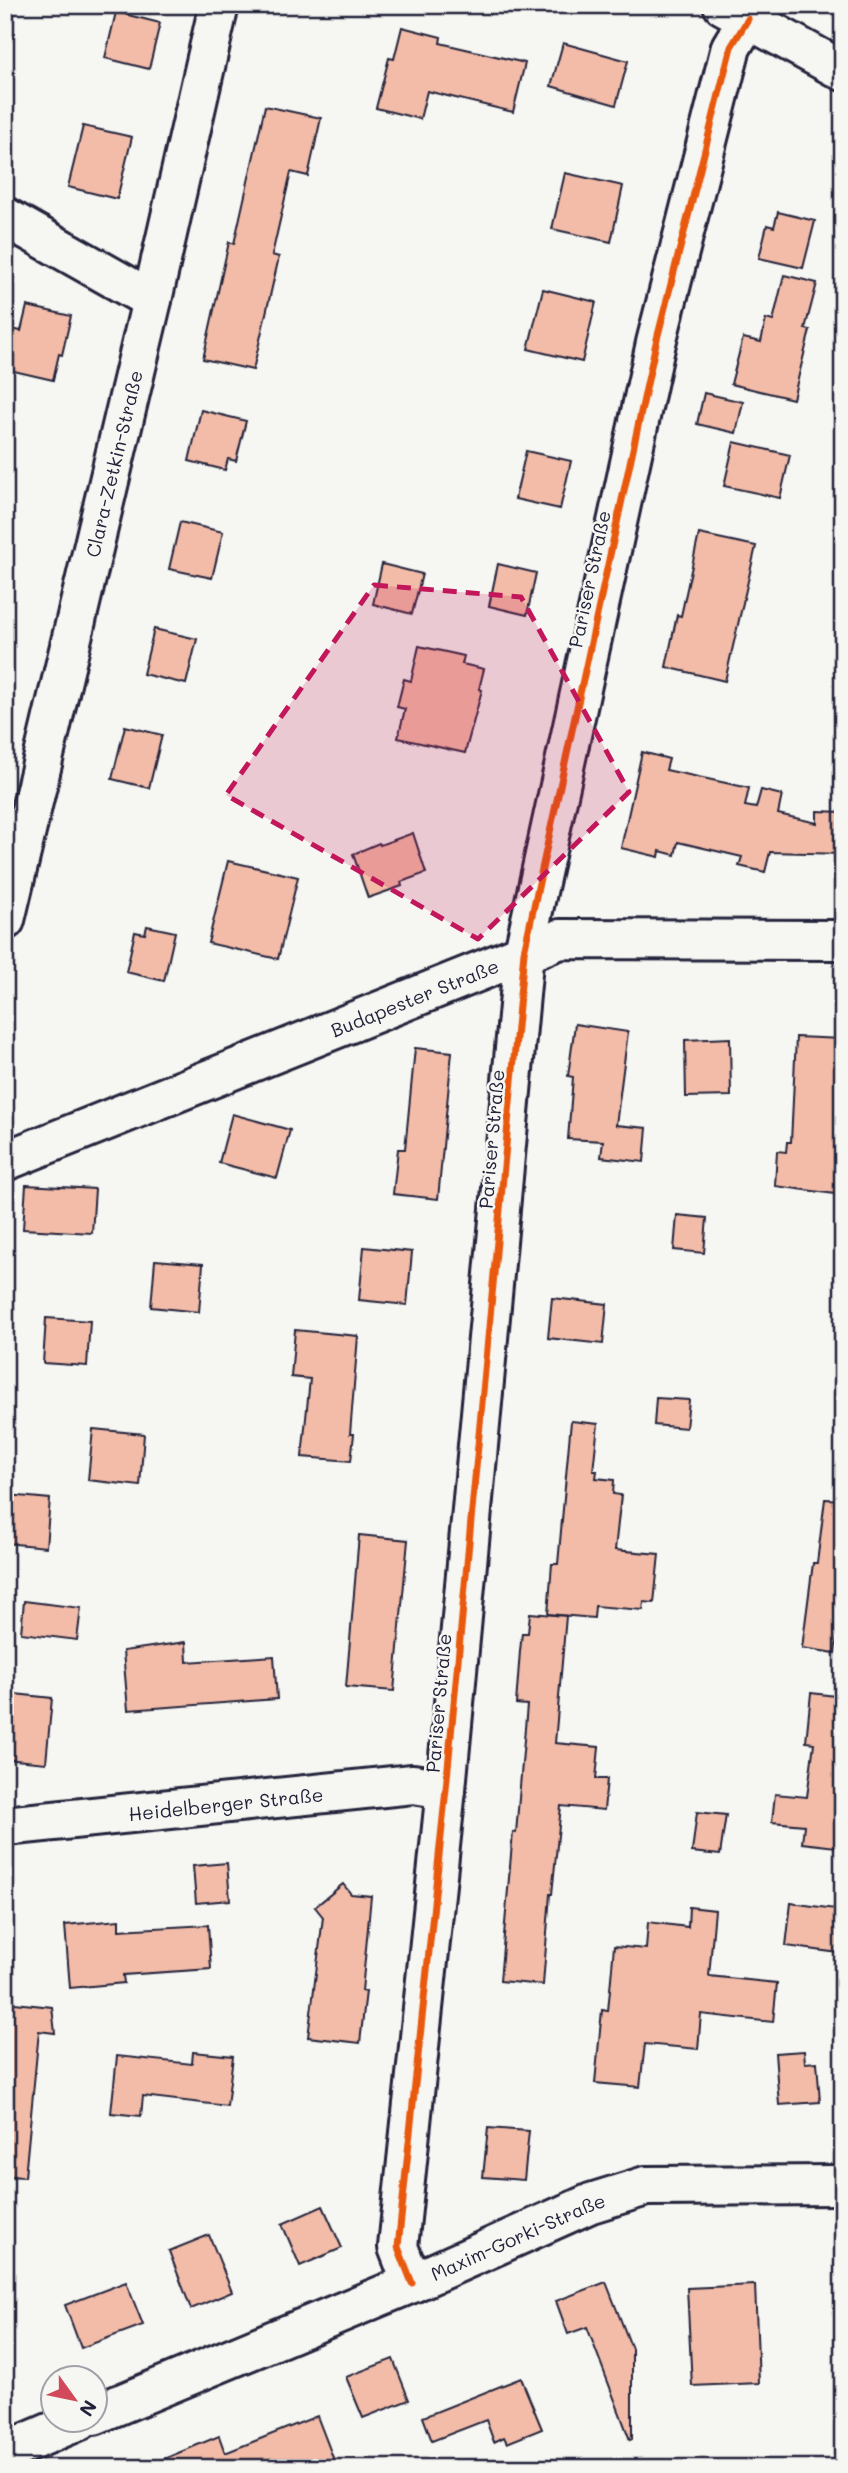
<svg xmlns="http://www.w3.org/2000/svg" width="848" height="2473" font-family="Mali,sans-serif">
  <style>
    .building { fill: #f3bca8; stroke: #22223b; stroke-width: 2 }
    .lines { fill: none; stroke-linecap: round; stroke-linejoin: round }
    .minor-casing { stroke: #22223b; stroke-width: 44 }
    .minor { stroke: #f6f6f2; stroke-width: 38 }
    .cycleway-casing { stroke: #f6f6f2; stroke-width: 11 }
    .cycleway { stroke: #e8590c; stroke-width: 7 }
    .marked { fill: #c2185b; fill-opacity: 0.2; stroke: #c2185b; stroke-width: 5; stroke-dasharray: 14 9; stroke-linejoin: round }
    .labels { text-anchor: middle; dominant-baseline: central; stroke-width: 5; stroke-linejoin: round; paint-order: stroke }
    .street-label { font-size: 19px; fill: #22223b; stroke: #f6f6f2 }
  </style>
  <rect width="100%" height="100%" fill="#f6f6f2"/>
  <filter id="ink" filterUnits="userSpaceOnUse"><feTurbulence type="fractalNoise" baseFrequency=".0143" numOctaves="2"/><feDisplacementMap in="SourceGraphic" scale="14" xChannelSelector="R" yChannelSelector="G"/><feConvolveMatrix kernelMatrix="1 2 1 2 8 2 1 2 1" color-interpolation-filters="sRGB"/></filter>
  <g filter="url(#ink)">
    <!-- building -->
    <g class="building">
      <path d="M 116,12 L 160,23 L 149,69 L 105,58 Z"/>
      <path d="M 402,27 L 441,37 L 440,43 L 525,63 L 513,112 L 427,91 L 420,119 L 376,108 L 389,58 L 394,59 Z"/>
      <path d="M 563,43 L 628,61 L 616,105 L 551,86 Z"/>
      <path d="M 265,106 L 321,118 L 308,176 L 291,172 L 272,255 L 279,257 L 253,370 L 203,359 L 229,242 L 234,244 Z"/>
      <path d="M 83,126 L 132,137 L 117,199 L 68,187 Z"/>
      <path d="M 565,173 L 623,186 L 611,242 L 552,229 Z"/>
      <path d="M 778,212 L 815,221 L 803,268 L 759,258 L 767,225 L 774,227 Z"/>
      <path d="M 784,275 L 817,283 L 805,329 L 810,330 L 793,399 L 731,384 L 743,338 L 761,342 L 766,319 L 773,321 Z"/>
      <path d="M 543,289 L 596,302 L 582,362 L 528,349 Z"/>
      <path d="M 27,306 L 71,316 L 62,355 L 59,354 L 53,380 L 5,369 L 5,356 L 11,329 L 21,331 Z"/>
      <path d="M 704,393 L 743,402 L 736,433 L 697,424 Z"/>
      <path d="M 201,410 L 246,421 L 236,461 L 228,459 L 225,470 L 189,461 Z"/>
      <path d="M 734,442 L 790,455 L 780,498 L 724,486 Z"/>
      <path d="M 526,451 L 571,461 L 560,509 L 515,499 Z"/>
      <path d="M 180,522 L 223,532 L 212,578 L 169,569 Z"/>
      <path d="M 699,534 L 756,546 L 725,681 L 666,667 L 677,615 L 681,616 Z"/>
      <path d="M 382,564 L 422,574 L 412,614 L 373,604 Z"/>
      <path d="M 498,564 L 536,573 L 527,615 L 489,606 Z"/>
      <path d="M 154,629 L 197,639 L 186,684 L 143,674 Z"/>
      <path d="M 419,646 L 464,656 L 462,664 L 484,669 L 479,689 L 482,690 L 465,753 L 398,738 L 405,709 L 397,707 L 404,679 L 411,681 Z"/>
      <path d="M 125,726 L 162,735 L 149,788 L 112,779 Z"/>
      <path d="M 642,752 L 669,759 L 666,770 L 749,788 L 745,806 L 756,808 L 761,790 L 782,795 L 778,814 L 817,823 L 817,811 L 843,812 L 843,854 L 770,852 L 765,872 L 739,866 L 742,857 L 678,842 L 675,855 L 660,851 L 659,857 L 621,848 Z"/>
      <path d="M 413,833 L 426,873 L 401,882 L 402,886 L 368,898 L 353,854 L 379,843 L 380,845 Z"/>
      <path d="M 228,861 L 298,877 L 278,959 L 208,943 Z"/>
      <path d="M 147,926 L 175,932 L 164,981 L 126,972 L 135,932 L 145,934 Z"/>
      <path d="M 575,1024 L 628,1032 L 616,1125 L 647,1128 L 644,1162 L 601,1157 L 603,1141 L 568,1139 L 573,1077 L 568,1076 Z"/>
      <path d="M 796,1037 L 843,1039 L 843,1195 L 775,1186 L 777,1151 L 786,1152 L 787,1142 L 791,1142 Z"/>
      <path d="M 730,1038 L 731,1096 L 686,1097 L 685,1040 Z"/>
      <path d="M 415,1048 L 452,1052 L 438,1199 L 393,1194 L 398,1149 L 405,1149 Z"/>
      <path d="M 232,1114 L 290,1130 L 277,1178 L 219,1163 Z"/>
      <path d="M 26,1185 L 95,1189 L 92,1233 L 23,1229 Z"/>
      <path d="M 677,1215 L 707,1218 L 704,1253 L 674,1250 Z"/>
      <path d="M 364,1247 L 412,1252 L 407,1305 L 359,1300 Z"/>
      <path d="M 155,1260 L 203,1264 L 199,1312 L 151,1307 Z"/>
      <path d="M 552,1298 L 607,1304 L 603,1344 L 548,1338 Z"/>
      <path d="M 46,1318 L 90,1321 L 87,1366 L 43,1363 Z"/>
      <path d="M 295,1330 L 358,1336 L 350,1434 L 354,1434 L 351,1461 L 302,1457 L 310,1379 L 291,1377 Z"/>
      <path d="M 656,1398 L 689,1400 L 686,1428 L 654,1425 Z"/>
      <path d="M 571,1421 L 598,1424 L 593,1471 L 597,1471 L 596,1478 L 614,1480 L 613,1494 L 621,1495 L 615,1550 L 659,1554 L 654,1603 L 644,1602 L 643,1610 L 595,1606 L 594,1618 L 548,1614 L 552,1564 L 558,1564 Z"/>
      <path d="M 93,1429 L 144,1434 L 140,1486 L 88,1480 Z"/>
      <path d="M 8,1495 L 50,1499 L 46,1547 L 5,1543 Z"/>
      <path d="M 825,1499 L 843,1500 L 843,1619 L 840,1618 L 835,1653 L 802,1648 L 813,1563 L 817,1563 Z"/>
      <path d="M 359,1535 L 408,1540 L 394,1691 L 346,1687 Z"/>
      <path d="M 24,1601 L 81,1608 L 77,1640 L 21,1633 Z"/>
      <path d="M 530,1613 L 566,1616 L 555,1743 L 599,1747 L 596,1779 L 607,1779 L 604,1810 L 561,1806 L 552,1894 L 550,1894 L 543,1985 L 500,1981 L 513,1832 L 516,1833 L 527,1705 L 516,1704 L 520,1651 L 522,1633 L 528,1633 Z"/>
      <path d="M 186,1642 L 187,1662 L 274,1656 L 277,1699 L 128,1710 L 123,1651 Z"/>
      <path d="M 5,1693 L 52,1698 L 46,1763 L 5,1759 Z"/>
      <path d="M 811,1693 L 843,1697 L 843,1788 L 836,1847 L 802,1843 L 804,1825 L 772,1822 L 775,1794 L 807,1797 L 814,1743 L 806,1742 Z"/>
      <path d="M 697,1812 L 726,1815 L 720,1855 L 692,1852 Z"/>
      <path d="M 227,1863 L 230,1900 L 196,1903 L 193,1866 Z"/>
      <path d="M 343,1884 L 351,1894 L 371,1896 L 362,1991 L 366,1991 L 360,2043 L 308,2037 L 323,1917 L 315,1907 Z"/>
      <path d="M 791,1903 L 843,1910 L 839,1953 L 786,1946 Z"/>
      <path d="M 689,1907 L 715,1910 L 709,1976 L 777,1983 L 773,2022 L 701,2014 L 698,2049 L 645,2044 L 640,2087 L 595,2083 L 602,2010 L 608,2011 L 614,1946 L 646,1949 L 648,1922 L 688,1927 Z"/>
      <path d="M 119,1920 L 119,1930 L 208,1925 L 211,1969 L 123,1975 L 124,1983 L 70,1988 L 65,1925 Z"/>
      <path d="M 5,2002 L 52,2007 L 55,2033 L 39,2031 L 25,2177 L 5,2176 Z"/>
      <path d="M 804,2051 L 805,2063 L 817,2062 L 820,2102 L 779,2105 L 775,2053 Z"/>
      <path d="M 193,2052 L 233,2056 L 227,2106 L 143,2096 L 141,2116 L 111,2113 L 117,2056 L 192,2064 Z"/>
      <path d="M 488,2128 L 529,2131 L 524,2180 L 483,2177 Z"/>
      <path d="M 323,2206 L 342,2248 L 300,2266 L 282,2224 Z"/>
      <path d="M 209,2235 L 232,2292 L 191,2309 L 169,2251 Z"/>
      <path d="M 126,2282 L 143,2325 L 81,2348 L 65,2305 Z"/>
      <path d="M 606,2282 L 632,2349 L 632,2439 L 630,2440 L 587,2327 L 568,2334 L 556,2301 Z"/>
      <path d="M 755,2285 L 759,2383 L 692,2386 L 687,2288 Z"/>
      <path d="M 393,2359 L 409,2400 L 363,2418 L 346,2377 Z"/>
      <path d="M 521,2378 L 542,2429 L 507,2443 L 504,2437 L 494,2442 L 486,2420 L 432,2441 L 423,2417 Z"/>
      <path d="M 317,2416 L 337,2468 L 142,2468 L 219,2436 L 225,2453 Z"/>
    </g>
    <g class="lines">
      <!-- minor casing -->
      <g class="minor-casing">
        <g id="minor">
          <path d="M 723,5 L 843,71"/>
          <path d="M 5,217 L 152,300"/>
          <path id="s1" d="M 5,920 L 152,300 L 219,5"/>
          <path id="s2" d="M 5,1161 L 560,939 L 843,940"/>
          <path id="s3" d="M 5,1826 L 413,1784 L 446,1789"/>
          <path d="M 412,2283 L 398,2247 L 446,1789 L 524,952 L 656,343 L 731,47 L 748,19"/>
          <path id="s4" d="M 94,2415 L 412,2283 L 591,2203 L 646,2186 L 843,2185"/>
          <path d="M 5,2452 L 80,2420"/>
        </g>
      </g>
      <!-- minor -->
      <use href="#minor" class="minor"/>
      <!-- cycleway casing -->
      <g class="cycleway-casing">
        <path id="cycleway" d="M 412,2283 L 398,2247 L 446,1789 L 524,952 L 656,343 L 731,47 L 748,19"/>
      </g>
      <!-- cycleway -->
      <use href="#cycleway" class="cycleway"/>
    </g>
  </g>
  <!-- marked area -->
  <path class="marked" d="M 374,585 L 521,597 L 629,792 L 478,939 L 226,795 Z"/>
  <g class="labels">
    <!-- street labels -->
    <g class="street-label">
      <text stroke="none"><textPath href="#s1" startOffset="469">Clara-Zetkin-Straße</textPath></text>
      <text transform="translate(589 579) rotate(-78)">Pariser Straße</text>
      <text stroke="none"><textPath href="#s2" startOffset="441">Budapester Straße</textPath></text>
      <text transform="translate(491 1139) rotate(-85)">Pariser Straße</text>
      <text transform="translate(438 1703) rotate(-85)">Pariser Straße</text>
      <text stroke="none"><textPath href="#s3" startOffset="222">Heidelberger Straße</textPath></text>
      <text stroke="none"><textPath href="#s4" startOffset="460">Maxim-Gorki-Straße</textPath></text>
    </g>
  </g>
  <!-- margin -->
  <rect width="848" height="2473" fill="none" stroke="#f6f6f2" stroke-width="28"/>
  <rect x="14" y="14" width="820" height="2445" fill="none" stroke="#22223b" stroke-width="2.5" filter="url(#ink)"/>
  <!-- north arrow -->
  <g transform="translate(74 2399) rotate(123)"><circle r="33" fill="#f6f6f2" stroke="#a1a1a9" stroke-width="2"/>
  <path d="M0-5L12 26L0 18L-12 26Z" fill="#d1495b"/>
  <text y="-10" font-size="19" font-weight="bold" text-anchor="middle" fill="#22223b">N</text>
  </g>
</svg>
